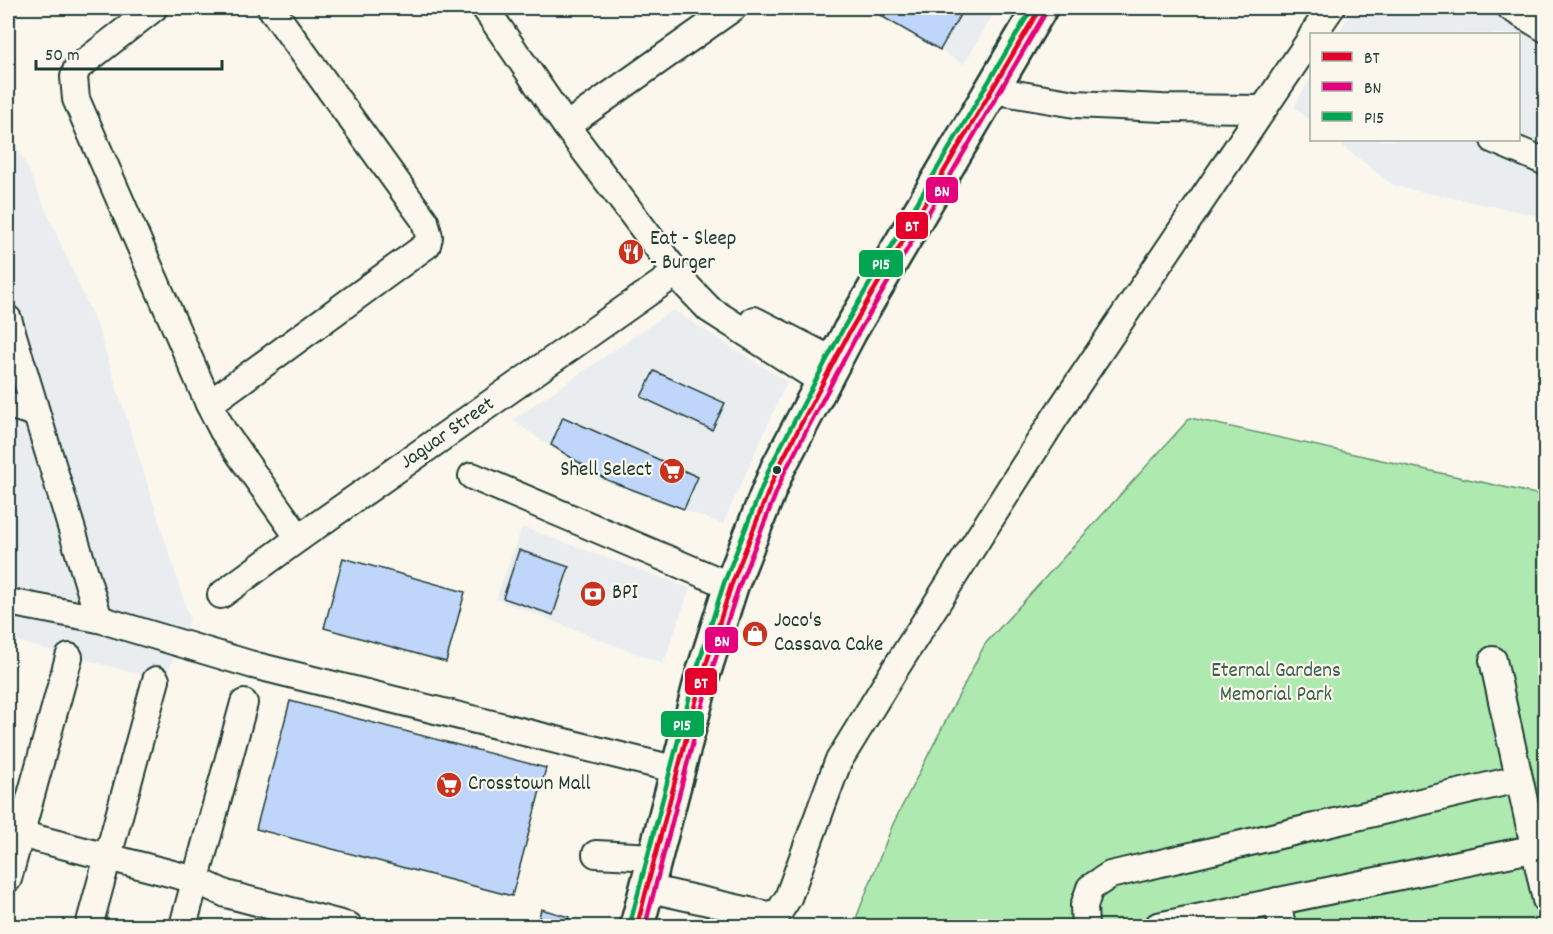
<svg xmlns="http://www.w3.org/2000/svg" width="1553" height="934" font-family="Dekko,sans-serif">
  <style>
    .built { fill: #e9edf0 }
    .green { fill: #aeeab0; stroke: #669472; stroke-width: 1.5 }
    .building { fill: #c0d5fa; stroke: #1f3d34; stroke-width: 1.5 }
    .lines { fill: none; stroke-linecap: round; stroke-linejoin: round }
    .minor-casing { stroke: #1f3d34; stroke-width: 30 }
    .major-casing { stroke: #1f3d34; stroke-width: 38 }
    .minor { stroke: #fbf7ec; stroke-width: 26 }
    .major { stroke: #fbf7ec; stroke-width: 33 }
    .bus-1-casing { stroke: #fbf7ec; stroke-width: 9 }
    .bus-2-casing { stroke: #fbf7ec; stroke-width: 9 }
    .bus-3-casing { stroke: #fbf7ec; stroke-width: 9 }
    .bus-1 { stroke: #e4002b; stroke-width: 4.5 }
    .bus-2 { stroke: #e5007d; stroke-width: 4.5 }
    .bus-3 { stroke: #00a651; stroke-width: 4.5 }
    .bus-dot { fill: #1f3d34; stroke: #fbf7ec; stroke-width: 2 }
    .labels { text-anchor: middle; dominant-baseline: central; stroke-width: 4.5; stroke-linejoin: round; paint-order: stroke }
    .poi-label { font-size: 21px; fill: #1f3d34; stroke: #fbf7ec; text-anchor: start }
    .street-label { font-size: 21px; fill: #1f3d34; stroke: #fbf7ec }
    .park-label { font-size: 21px; fill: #3c604d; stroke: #fbf7ec }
    .line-badge { stroke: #fbf7ec; stroke-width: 2 }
    .badge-label { font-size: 16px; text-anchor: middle; font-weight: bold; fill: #fff }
  </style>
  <rect width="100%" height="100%" fill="#fbf7ec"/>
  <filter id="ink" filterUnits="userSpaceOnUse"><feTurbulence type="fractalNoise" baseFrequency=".0167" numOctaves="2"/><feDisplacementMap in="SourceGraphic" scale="12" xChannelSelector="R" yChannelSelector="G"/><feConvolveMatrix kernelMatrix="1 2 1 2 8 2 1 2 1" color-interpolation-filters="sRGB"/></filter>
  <g filter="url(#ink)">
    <!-- built -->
    <g class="built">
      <path d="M 886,8 L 997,8 L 964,64 L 881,16 Z"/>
      <path d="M 1354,8 L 1545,8 L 1545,217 L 1394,186 L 1335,140 L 1518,140 L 1518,34 L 1338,34 Z"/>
      <path d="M 1311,77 L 1311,121 L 1294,107 Z"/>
      <path d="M 8,124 L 98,328 L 190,619 L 164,681 L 8,639 Z"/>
      <path d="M 673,310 L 787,382 L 723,524 L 598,479 L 512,420 Z"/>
      <path d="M 522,527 L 690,588 L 663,664 L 496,599 Z"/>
    </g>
    <!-- green -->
    <path class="green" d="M 1190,418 L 1545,496 L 1545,926 L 853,926 L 893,824 L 985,644 Z"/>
    <!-- building -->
    <g class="building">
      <path d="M 886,8 L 964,8 L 940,50 L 881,16 Z"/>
      <path d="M 654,371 L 725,403 L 712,430 L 641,397 Z"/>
      <path d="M 563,417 L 698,477 L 684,509 L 607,480 L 551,445 Z"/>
      <path d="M 519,550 L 569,567 L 553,615 L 503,598 Z"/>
      <path d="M 343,558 L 465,592 L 446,662 L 324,628 Z"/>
      <path d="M 290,701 L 546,768 L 512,896 L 256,829 Z"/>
      <path d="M 541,909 L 569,917 L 567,926 L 537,926 Z"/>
    </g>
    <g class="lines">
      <!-- minor casing -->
      <g class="minor-casing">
        <g id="minor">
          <path d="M 154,8 L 77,68 L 74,77 L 76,99 L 209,404 L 223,431 L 299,538"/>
          <path d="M 485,8 L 566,126 L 685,284 L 709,309 L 823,382"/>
          <path d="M 1511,8 L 1546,29"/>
          <path d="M 1313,34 L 1331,8"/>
          <path d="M 992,90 L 1075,104 L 1162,108 L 1262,109"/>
          <path d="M 566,126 L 733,8"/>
          <path d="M 1494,140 L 1546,162"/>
          <path d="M 8,319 L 99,619"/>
          <path d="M 754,320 L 834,361"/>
          <path d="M 209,404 L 427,245 L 429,237 L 425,221 L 271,8"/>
          <path d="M 8,405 L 36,413"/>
          <path d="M 472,476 L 731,586"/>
          <path d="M 221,595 L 299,538 L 676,273"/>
          <path d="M 8,602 L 99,619 L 253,665 L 678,770"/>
          <path d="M 1493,660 L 1546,900"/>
          <path d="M 8,831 L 196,880 L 226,894 L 349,926"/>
          <path d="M 596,854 L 654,857"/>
          <path d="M 8,879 L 69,657"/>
          <path d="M 646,888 L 767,915 L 779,912 L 788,898 L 838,762 L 895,669 L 1056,416 L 1312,37"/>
          <path d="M 1277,901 L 1282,926"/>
          <path d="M 89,926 L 156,680"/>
          <path d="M 183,926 L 244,703"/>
          <path d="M 1085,926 L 1084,906 L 1090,888 L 1110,875 L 1518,779"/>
          <path d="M 1158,926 L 1546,846"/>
        </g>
      </g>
      <!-- major casing -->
      <g class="major-casing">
        <path id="major" d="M 637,926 L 703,674 L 731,586 L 777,470 L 850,331 L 1040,8"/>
      </g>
      <!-- minor -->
      <use href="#minor" class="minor"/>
      <!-- major -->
      <use href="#major" class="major"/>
      <!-- bus-1 casing -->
      <g class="bus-1-casing">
        <path id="bus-1" d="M 637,926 L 703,674 L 731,586 L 777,470 L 850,331 L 1040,8"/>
      </g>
      <!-- bus-2 casing -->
      <g class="bus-2-casing">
        <path id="bus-2" d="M 645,926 L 710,676 L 738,589 L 784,473 L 857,335 L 1046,12"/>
      </g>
      <!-- bus-3 casing -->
      <g class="bus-3-casing">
        <path id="bus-3" d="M 630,924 L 696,672 L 724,583 L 770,467 L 844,327 L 1032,8"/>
      </g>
      <!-- bus-1 -->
      <use href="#bus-1" class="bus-1"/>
      <!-- bus-2 -->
      <use href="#bus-2" class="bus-2"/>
      <!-- bus-3 -->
      <use href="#bus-3" class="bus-3"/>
    </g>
  </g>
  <!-- icons -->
  <defs>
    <g id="restaurant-disc" transform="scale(1.35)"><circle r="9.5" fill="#c8321e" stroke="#fbf7ec"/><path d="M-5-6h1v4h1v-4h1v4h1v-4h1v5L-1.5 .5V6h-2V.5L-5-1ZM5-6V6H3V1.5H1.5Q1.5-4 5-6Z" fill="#fff"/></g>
    <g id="supermarket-disc" transform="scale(1.35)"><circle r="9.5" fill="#c8321e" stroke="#fbf7ec"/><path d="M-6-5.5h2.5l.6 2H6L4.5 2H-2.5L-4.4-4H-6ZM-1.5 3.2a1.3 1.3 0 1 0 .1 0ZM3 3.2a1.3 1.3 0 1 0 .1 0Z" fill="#fff"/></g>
    <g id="bank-disc" transform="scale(1.35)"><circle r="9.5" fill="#c8321e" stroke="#fbf7ec"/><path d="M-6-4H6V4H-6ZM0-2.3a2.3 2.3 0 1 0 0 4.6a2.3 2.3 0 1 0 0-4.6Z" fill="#fff"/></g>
    <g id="shop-disc" transform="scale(1.35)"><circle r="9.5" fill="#c8321e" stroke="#fbf7ec"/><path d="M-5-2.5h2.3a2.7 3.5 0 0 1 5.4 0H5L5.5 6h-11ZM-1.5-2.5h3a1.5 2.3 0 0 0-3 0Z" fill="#fff"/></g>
  </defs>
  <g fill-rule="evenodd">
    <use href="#restaurant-disc" x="631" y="252"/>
    <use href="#supermarket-disc" x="672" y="471"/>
    <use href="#bank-disc" x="593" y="594"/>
    <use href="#shop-disc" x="755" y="634"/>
    <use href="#supermarket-disc" x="449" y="785"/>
  </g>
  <!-- markers -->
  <circle class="bus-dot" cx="777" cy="470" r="5"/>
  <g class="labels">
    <!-- poi labels -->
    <g class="poi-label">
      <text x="650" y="240">Eat - Sleep<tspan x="650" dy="24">- Burger</tspan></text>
      <text x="652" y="471" text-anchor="end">Shell Select</text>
      <text x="612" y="594">BPI</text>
      <text x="774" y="622">Joco's<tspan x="774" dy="24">Cassava Cake</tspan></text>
      <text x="468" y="785">Crosstown Mall</text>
    </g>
    <!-- street labels -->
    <g class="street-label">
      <text transform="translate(448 434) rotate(-35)">Jaguar Street</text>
    </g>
    <!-- park labels -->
    <g class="park-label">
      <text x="1276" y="672">Eternal Gardens<tspan x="1276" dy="24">Memorial Park</tspan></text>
    </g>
  </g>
  <g class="line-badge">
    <rect x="925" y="176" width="34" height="28" rx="6" fill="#e5007d"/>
    <rect x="895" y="211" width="34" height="29" rx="6" fill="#e4002b"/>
    <rect x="858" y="249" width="46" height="29" rx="6" fill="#00a651"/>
    <rect x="704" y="626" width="35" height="28" rx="6" fill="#e5007d"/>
    <rect x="684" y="667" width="34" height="29" rx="6" fill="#e4002b"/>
    <rect x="660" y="710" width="45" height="28" rx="6" fill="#00a651"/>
  </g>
  <g class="badge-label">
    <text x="942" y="196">BN</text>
    <text x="912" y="231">BT</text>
    <text x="881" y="269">P15</text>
    <text x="722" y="646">BN</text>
    <text x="701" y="688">BT</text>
    <text x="682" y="730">P15</text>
  </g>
  <!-- margin -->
  <rect width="1553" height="934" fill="none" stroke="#fbf7ec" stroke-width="30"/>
  <rect x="15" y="15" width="1523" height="904" fill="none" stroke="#1f3d34" stroke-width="2" filter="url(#ink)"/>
  <!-- legend -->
  <rect x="1310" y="33" width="210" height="108" fill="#fbf7ec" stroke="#a3ada2" stroke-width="1.5"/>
  <rect x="1322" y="52" width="30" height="9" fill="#e4002b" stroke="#a3ada2" stroke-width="1.5"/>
  <text x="1364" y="63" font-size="18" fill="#1f3d34">BT</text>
  <rect x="1322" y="82" width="30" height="9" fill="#e5007d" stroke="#a3ada2" stroke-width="1.5"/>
  <text x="1364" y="93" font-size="18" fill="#1f3d34">BN</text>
  <rect x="1322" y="112" width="30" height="9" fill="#00a651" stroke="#a3ada2" stroke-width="1.5"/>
  <text x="1364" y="123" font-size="18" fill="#1f3d34">P15</text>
  <!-- scale -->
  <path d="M36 60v9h186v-9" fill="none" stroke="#1f3d34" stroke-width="3"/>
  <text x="45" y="60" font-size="18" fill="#1f3d34" stroke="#fbf7ec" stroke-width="4.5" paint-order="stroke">50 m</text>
</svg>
